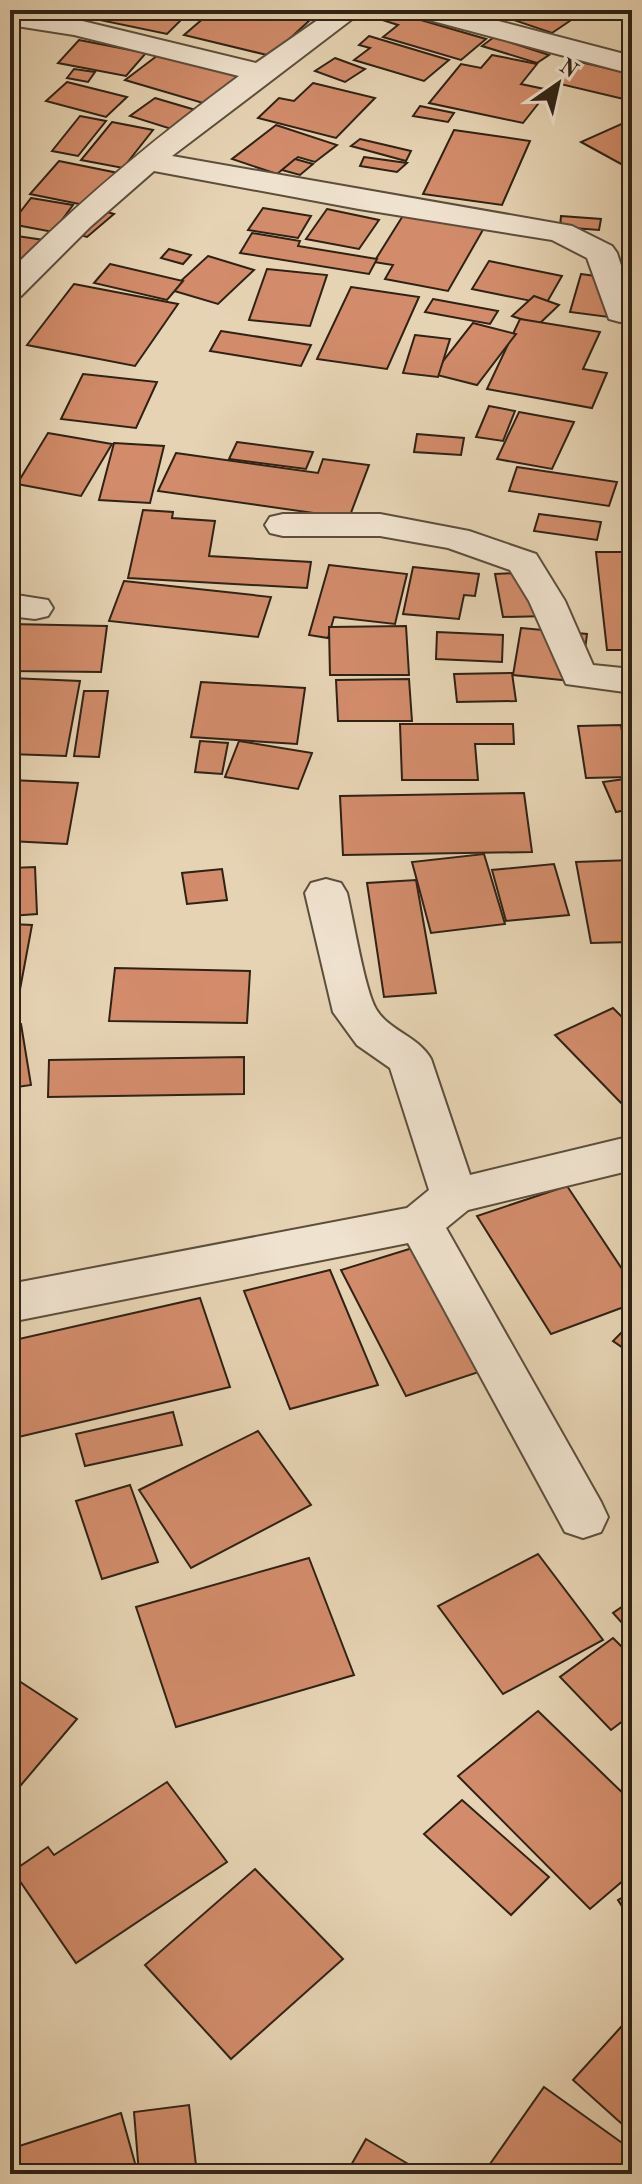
<svg xmlns="http://www.w3.org/2000/svg" width="642" height="2184" font-family="'Old Standard TT',serif">
  <style>
    .building { fill: #d28c6b; stroke: #2f2215; stroke-width: 2 }
    .lines { fill: none; stroke-linecap: round; stroke-linejoin: round }
    .minor-casing { stroke: #5d4e3c; stroke-width: 4 }
    .minor { fill: #efe2ce; fill-rule: evenodd }
  </style>
  <rect width="100%" height="100%" fill="#e6d3b3"/>
  <filter id="stains"><feTurbulence type="fractalNoise" baseFrequency=".0025" numOctaves="4"/><feColorMatrix values="0 0 0 0 .2 0 0 0 0 .09 0 0 0 0 .02 0 0 0 .5 -.17"/></filter>
  <radialGradient id="worn" r=".72"><stop offset=".6" stop-color="#630" stop-opacity="0"/><stop offset="1" stop-color="#630" stop-opacity=".3"/></radialGradient>
  <!-- building -->
  <g class="building">
    <path d="M 25,10 L 96,10 L 89,20 Z"/>
    <path d="M 105,10 L 191,10 L 167,34 L 95,19 Z"/>
    <path d="M 213,10 L 238,10 L 270,17 L 277,11 L 311,19 L 271,56 L 184,35 Z"/>
    <path d="M 515,10 L 586,10 L 552,33 L 505,17 Z"/>
    <path d="M 390,11 L 486,39 L 461,60 L 383,37 L 398,25 L 379,19 Z"/>
    <path d="M 369,36 L 449,60 L 424,81 L 354,60 L 370,48 L 359,45 Z"/>
    <path d="M 494,37 L 549,55 L 537,63 L 482,46 Z"/>
    <path d="M 79,40 L 146,53 L 126,76 L 58,63 Z"/>
    <path d="M 166,49 L 248,78 L 213,106 L 125,80 Z"/>
    <path d="M 492,55 L 537,64 L 521,84 L 549,90 L 523,123 L 429,103 L 461,64 L 481,68 Z"/>
    <path d="M 335,58 L 365,69 L 345,82 L 315,71 Z"/>
    <path d="M 576,61 L 632,74 L 632,101 L 556,83 Z"/>
    <path d="M 74,69 L 95,72 L 88,82 L 67,78 Z"/>
    <path d="M 67,82 L 127,97 L 106,117 L 46,101 Z"/>
    <path d="M 313,83 L 375,98 L 336,138 L 258,118 L 279,98 L 294,101 Z"/>
    <path d="M 155,98 L 209,114 L 184,133 L 130,116 Z"/>
    <path d="M 420,106 L 454,113 L 448,122 L 413,116 Z"/>
    <path d="M 80,116 L 106,121 L 78,156 L 52,151 Z"/>
    <path d="M 628,121 L 632,123 L 632,170 L 581,142 Z"/>
    <path d="M 112,122 L 153,130 L 123,168 L 81,160 Z"/>
    <path d="M 276,125 L 337,145 L 315,162 L 298,157 L 277,174 L 232,159 Z"/>
    <path d="M 454,130 L 530,141 L 502,205 L 423,194 Z"/>
    <path d="M 360,139 L 411,151 L 406,161 L 351,146 Z"/>
    <path d="M 364,157 L 407,163 L 397,172 L 360,166 Z"/>
    <path d="M 295,159 L 313,164 L 300,175 L 282,170 Z"/>
    <path d="M 59,161 L 118,173 L 89,206 L 30,194 Z"/>
    <path d="M 31,198 L 73,205 L 53,232 L 11,224 Z"/>
    <path d="M 83,205 L 114,214 L 87,237 L 56,228 Z"/>
    <path d="M 263,208 L 311,216 L 298,238 L 248,230 Z"/>
    <path d="M 327,209 L 379,220 L 359,249 L 306,239 Z"/>
    <path d="M 404,214 L 484,228 L 448,291 L 385,279 L 393,265 L 374,262 Z"/>
    <path d="M 561,216 L 601,219 L 599,230 L 560,227 Z"/>
    <path d="M 252,233 L 300,241 L 298,246 L 377,259 L 369,274 L 240,253 Z"/>
    <path d="M 10,235 L 44,240 L 10,278 Z"/>
    <path d="M 169,249 L 191,255 L 183,264 L 161,258 Z"/>
    <path d="M 208,256 L 254,270 L 218,304 L 171,290 Z"/>
    <path d="M 489,261 L 562,276 L 546,304 L 472,289 Z"/>
    <path d="M 110,264 L 183,281 L 167,300 L 94,283 Z"/>
    <path d="M 267,269 L 327,275 L 310,326 L 249,320 Z"/>
    <path d="M 581,274 L 632,281 L 624,319 L 570,312 Z"/>
    <path d="M 74,284 L 178,304 L 135,366 L 27,345 Z"/>
    <path d="M 351,287 L 419,297 L 387,369 L 317,359 Z"/>
    <path d="M 534,296 L 559,305 L 538,325 L 512,316 Z"/>
    <path d="M 433,299 L 498,311 L 490,324 L 425,312 Z"/>
    <path d="M 520,319 L 600,332 L 583,369 L 607,373 L 592,408 L 487,389 Z"/>
    <path d="M 473,323 L 516,334 L 477,385 L 433,374 Z"/>
    <path d="M 221,331 L 311,345 L 301,366 L 210,351 Z"/>
    <path d="M 415,335 L 450,339 L 438,377 L 403,373 Z"/>
    <path d="M 83,374 L 157,382 L 136,428 L 61,419 Z"/>
    <path d="M 489,406 L 515,411 L 503,441 L 476,437 Z"/>
    <path d="M 519,412 L 574,422 L 552,469 L 497,459 Z"/>
    <path d="M 48,433 L 112,444 L 81,496 L 17,484 Z"/>
    <path d="M 417,434 L 464,438 L 461,455 L 414,452 Z"/>
    <path d="M 237,442 L 313,452 L 306,469 L 229,459 Z"/>
    <path d="M 114,443 L 164,446 L 150,503 L 99,500 Z"/>
    <path d="M 176,453 L 318,473 L 323,459 L 369,465 L 349,518 L 158,491 Z"/>
    <path d="M 517,467 L 617,482 L 609,506 L 509,491 Z"/>
    <path d="M 143,510 L 173,512 L 172,518 L 215,521 L 209,556 L 311,562 L 307,588 L 128,578 Z"/>
    <path d="M 539,514 L 601,522 L 597,540 L 534,531 Z"/>
    <path d="M 596,552 L 632,552 L 632,650 L 607,650 Z"/>
    <path d="M 329,565 L 407,574 L 395,624 L 334,617 L 328,638 L 309,635 Z"/>
    <path d="M 413,567 L 479,574 L 475,596 L 464,595 L 459,619 L 403,614 Z"/>
    <path d="M 538,572 L 547,616 L 503,617 L 495,574 Z"/>
    <path d="M 124,581 L 271,597 L 258,637 L 109,621 Z"/>
    <path d="M 10,624 L 107,626 L 101,672 L 10,671 Z"/>
    <path d="M 406,626 L 409,675 L 330,675 L 329,627 Z"/>
    <path d="M 521,628 L 587,634 L 581,682 L 513,675 Z"/>
    <path d="M 437,632 L 503,635 L 502,662 L 436,659 Z"/>
    <path d="M 512,673 L 516,701 L 457,702 L 454,674 Z"/>
    <path d="M 10,678 L 80,681 L 66,756 L 10,754 Z"/>
    <path d="M 409,679 L 412,721 L 338,721 L 336,680 Z"/>
    <path d="M 201,682 L 305,688 L 297,744 L 191,737 Z"/>
    <path d="M 84,691 L 108,691 L 99,757 L 74,756 Z"/>
    <path d="M 400,724 L 513,724 L 514,744 L 475,744 L 478,780 L 402,780 Z"/>
    <path d="M 621,725 L 630,777 L 586,778 L 578,726 Z"/>
    <path d="M 200,741 L 228,743 L 222,774 L 195,772 Z"/>
    <path d="M 239,741 L 312,753 L 298,789 L 225,777 Z"/>
    <path d="M 632,778 L 632,809 L 616,812 L 603,782 Z"/>
    <path d="M 10,780 L 78,783 L 67,844 L 10,841 Z"/>
    <path d="M 524,793 L 532,852 L 343,855 L 340,796 Z"/>
    <path d="M 12,843 L 12,868 L 35,867 L 37,914 L 10,916 Z"/>
    <path d="M 484,854 L 505,924 L 431,933 L 412,862 Z"/>
    <path d="M 632,860 L 632,942 L 591,943 L 576,862 Z"/>
    <path d="M 554,864 L 569,915 L 506,921 L 492,870 Z"/>
    <path d="M 222,869 L 227,900 L 187,904 L 182,873 Z"/>
    <path d="M 416,880 L 436,993 L 384,997 L 367,883 Z"/>
    <path d="M 10,924 L 32,925 L 19,995 L 10,994 Z"/>
    <path d="M 115,968 L 250,971 L 247,1023 L 109,1021 Z"/>
    <path d="M 613,1008 L 632,1027 L 632,1104 L 625,1107 L 555,1035 Z"/>
    <path d="M 21,1024 L 31,1085 L 10,1088 L 10,1025 Z"/>
    <path d="M 244,1057 L 244,1094 L 48,1097 L 49,1060 Z"/>
    <path d="M 10,1120 L 20,1206 L 10,1207 Z"/>
    <path d="M 567,1186 L 632,1284 L 632,1304 L 551,1334 L 477,1216 Z"/>
    <path d="M 432,1242 L 500,1365 L 406,1396 L 341,1270 Z"/>
    <path d="M 330,1270 L 378,1385 L 290,1409 L 244,1291 Z"/>
    <path d="M 200,1298 L 230,1387 L 10,1439 L 10,1341 Z"/>
    <path d="M 632,1322 L 632,1354 L 613,1341 Z"/>
    <path d="M 173,1412 L 182,1445 L 85,1466 L 76,1434 Z"/>
    <path d="M 258,1431 L 311,1505 L 191,1568 L 139,1490 Z"/>
    <path d="M 130,1485 L 158,1562 L 102,1579 L 76,1501 Z"/>
    <path d="M 538,1554 L 603,1640 L 503,1694 L 438,1606 Z"/>
    <path d="M 309,1558 L 354,1675 L 176,1727 L 136,1607 Z"/>
    <path d="M 632,1600 L 632,1634 L 613,1613 Z"/>
    <path d="M 613,1638 L 632,1657 L 632,1714 L 611,1730 L 560,1677 Z"/>
    <path d="M 10,1675 L 77,1719 L 10,1798 Z"/>
    <path d="M 538,1711 L 632,1802 L 632,1873 L 590,1909 L 458,1776 Z"/>
    <path d="M 167,1782 L 227,1862 L 76,1963 L 13,1871 L 48,1847 L 54,1855 Z"/>
    <path d="M 462,1800 L 549,1877 L 511,1915 L 424,1834 Z"/>
    <path d="M 255,1869 L 343,1959 L 231,2059 L 145,1965 Z"/>
    <path d="M 632,1892 L 632,1922 L 618,1900 Z"/>
    <path d="M 621,2027 L 632,2037 L 632,2133 L 573,2080 Z"/>
    <path d="M 544,2087 L 632,2150 L 632,2174 L 483,2174 Z"/>
    <path d="M 189,2105 L 197,2174 L 139,2174 L 134,2112 Z"/>
    <path d="M 121,2113 L 138,2174 L 10,2174 L 10,2149 Z"/>
    <path d="M 366,2139 L 425,2174 L 346,2174 Z"/>
  </g>
  <g class="lines">
    <!-- minor casing -->
    <g class="minor-casing">
      <g id="minor">
        <path d="M 10,10 L 74,19 L 256,63 L 332,10 L 364,10 L 172,156 L 572,226 L 612,246 L 617,253 L 632,299 L 632,318 L 620,322 L 609,319 L 587,258 L 552,240 L 359,209 L 154,171 L 90,227 L 21,296 L 10,299 L 10,271 C 81,199 158,136 239,76 L 74,35 L 10,25 Z"/>
        <path d="M 410,10 L 456,10 L 632,56 L 632,74 L 414,16 Z"/>
        <path d="M 283,514 L 380,514 L 469,531 L 536,554 L 565,601 L 593,665 L 632,669 L 632,693 L 566,684 L 529,601 L 510,570 L 448,548 L 380,536 L 283,536 L 270,533 L 265,525 L 270,517 Z"/>
        <path d="M 10,594 L 48,600 L 53,608 L 48,616 L 35,619 L 10,616 Z"/>
        <path d="M 326,879 L 341,883 L 347,893 C 353,918 365,991 376,1009 C 389,1031 418,1036 431,1059 L 470,1175 L 632,1136 L 632,1170 L 468,1210 L 446,1228 L 601,1502 L 608,1517 L 601,1532 L 583,1538 L 565,1532 L 408,1243 L 10,1322 L 10,1284 L 407,1208 L 429,1190 L 390,1068 L 357,1045 L 333,1012 L 305,893 L 311,883 Z"/>
      </g>
    </g>
    <!-- minor -->
    <use href="#minor" class="minor"/>
  </g>
  <!-- margin -->
  <rect width="642" height="2184" fill="none" stroke="#e6d3b3" stroke-width="40"/>
  <rect x="12" y="12" width="618" height="2160" fill="none" stroke="#2f2215" stroke-width="4"/>
  <rect x="20" y="20" width="602" height="2144" fill="none" stroke="#2f2215" stroke-width="2"/>
  <!-- north arrow -->
  <g transform="translate(558 84) rotate(34)" stroke="#efe2ce" stroke-width="6" paint-order="stroke">
  <path d="M0-6L14 30L0 20L-14 30Z" fill="#2f2215"/>
  <text y="-12" font-size="22" font-weight="bold" text-anchor="middle" fill="#2f2215">N</text>
  </g>
  <rect width="100%" height="100%" filter="url(#stains)"/>
  <rect width="100%" height="100%" fill="url(#worn)"/>
</svg>
